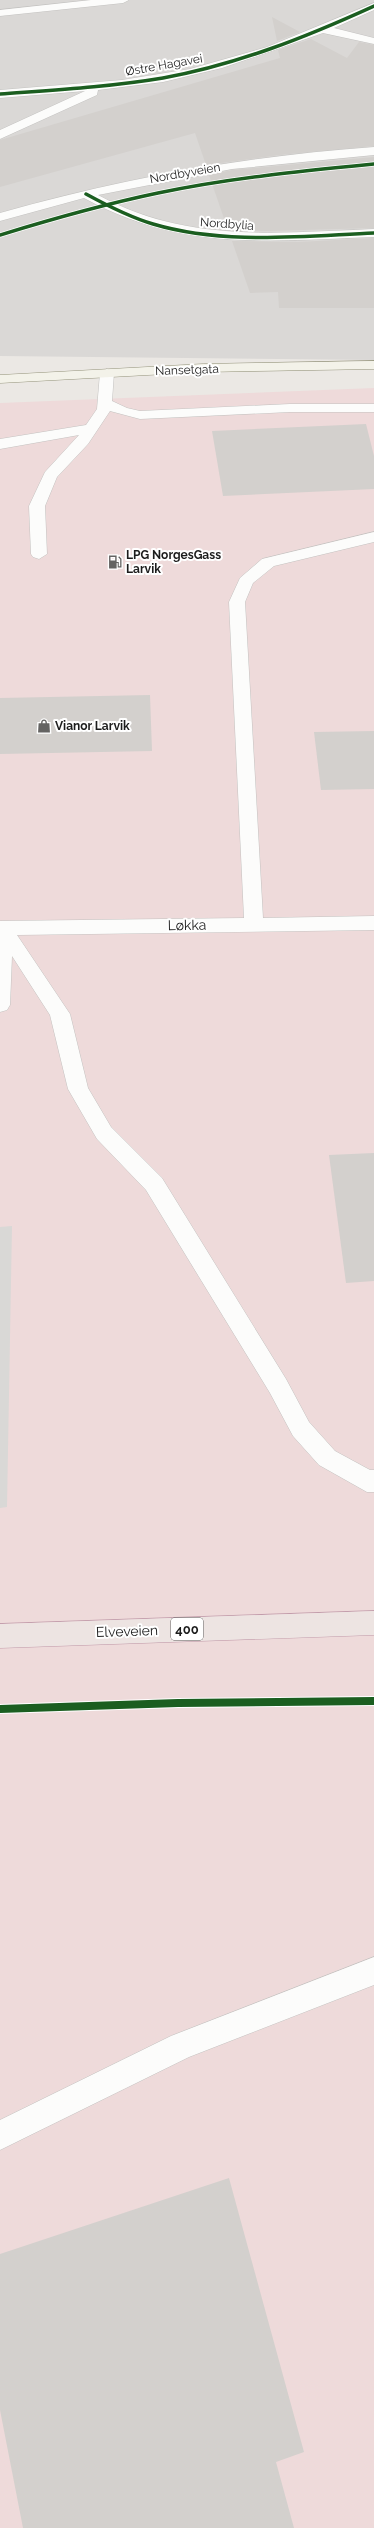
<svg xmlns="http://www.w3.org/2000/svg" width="374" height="2528" font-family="Raleway,sans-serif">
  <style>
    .residential { fill: #dad8d6 }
    .commercial { fill: #eedada }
    .religious { fill: #d9d8d6 }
    .building { fill: #d3d0cd }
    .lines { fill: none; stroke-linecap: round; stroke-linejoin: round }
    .service-casing { stroke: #c3c2c0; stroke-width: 1 }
    .minor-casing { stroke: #c3c2c0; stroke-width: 1 }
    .secondary-casing { stroke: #95947c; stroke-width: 1 }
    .trunk-casing { stroke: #c19aa9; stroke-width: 1 }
    .service { fill: #fcfcfb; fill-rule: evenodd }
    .minor { fill: #fcfcfb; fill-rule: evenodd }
    .secondary { fill: #f3f2e9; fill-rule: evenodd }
    .trunk { fill: #ede4e2; fill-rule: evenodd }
    .cycleway-far1-casing { stroke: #fff; stroke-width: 5 }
    .cycleway-casing { stroke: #fff; stroke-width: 10 }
    .cycleway-far1 { stroke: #1b5e20; stroke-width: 3.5 }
    .cycleway { stroke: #1b5e20; stroke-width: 8 }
    .labels { text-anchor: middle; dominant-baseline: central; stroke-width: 4; stroke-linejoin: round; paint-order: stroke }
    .far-street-label { font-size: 12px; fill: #1c1c1c; stroke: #fff }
    .far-poi-label { font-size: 12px; font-weight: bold; fill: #1c1c1c; stroke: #fff; text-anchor: start }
    .shield { fill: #fff; stroke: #606060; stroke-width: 1 }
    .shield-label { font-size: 13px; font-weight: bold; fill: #1c1c1c }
    .street-label { font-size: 14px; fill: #1c1c1c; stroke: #fff }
  </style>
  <rect width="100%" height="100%" fill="#ebe8e4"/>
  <!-- residential -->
  <path class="residential" d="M 0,0 L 374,0 L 374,360 L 0,356 Z"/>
  <!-- commercial -->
  <path class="commercial" d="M 374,388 L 374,2528 L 0,2528 L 0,403 Z"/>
  <!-- religious -->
  <path class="religious" d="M 12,1226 L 7,1507 L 0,1508 L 0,1227 Z"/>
  <!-- building -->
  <g class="building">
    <path d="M 272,17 L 300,32 L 277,41 Z"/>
    <path d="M 311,39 L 347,58 L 359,42 L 374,45 L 374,146 L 279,155 L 206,165 L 195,133 L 0,187 L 0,140 L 280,58 L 278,50 Z"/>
    <path d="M 374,157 L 374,228 L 267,231 L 228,230 L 209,175 L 232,170 Z"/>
    <path d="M 374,238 L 374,308 L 279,308 L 278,292 L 250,293 L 232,241 L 298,242 Z"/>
    <path d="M 366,424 L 374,456 L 374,489 L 223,496 L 212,431 Z"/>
    <path d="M 150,695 L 152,751 L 0,754 L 0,698 Z"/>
    <path d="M 374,731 L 374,789 L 321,790 L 314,732 Z"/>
    <path d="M 374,1153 L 374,1281 L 346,1283 L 329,1155 Z"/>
    <path d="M 229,2178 L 304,2452 L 276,2462 L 294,2528 L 23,2528 L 0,2410 L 0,2254 Z"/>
  </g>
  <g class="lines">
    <!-- service casing -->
    <g class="service-casing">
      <g id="service">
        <path d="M 107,369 L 114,373 L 112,401 L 127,408 L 140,411 L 290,404 L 374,404 L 374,412 L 290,412 L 140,419 L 110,411 L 88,444 L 57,477 L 45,506 L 47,554 L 39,559 L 33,557 L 31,554 L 29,506 L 45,472 L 79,435 L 0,449 L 0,439 L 86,425 L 97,409 L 100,373 Z"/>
        <path d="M 374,532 L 374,542 L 274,566 L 253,583 L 245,602 L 263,918 L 374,916 L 374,930 L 17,935 L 70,1014 L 88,1088 L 111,1127 L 162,1178 L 286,1379 L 309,1422 L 335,1451 L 370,1470 L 374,1470 L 374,1492 L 367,1492 L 319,1465 L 293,1436 L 270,1393 L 146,1190 L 97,1139 L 68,1089 L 50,1015 L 12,956 L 10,1005 L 7,1010 L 0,1012 L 0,921 L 244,918 L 229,602 L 240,578 L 262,559 Z"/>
        <path d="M 374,1957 L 374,1985 L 189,2057 L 0,2150 L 0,2120 L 171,2036 Z"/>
      </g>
    </g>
    <!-- minor casing -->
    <g class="minor-casing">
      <g id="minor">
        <path d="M 91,0 L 129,0 L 123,3 L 0,16 L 0,10 Z"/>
        <path d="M 374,3 L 374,10 L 334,28 L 374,38 L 374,44 L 323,33 L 222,68 L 163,82 L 98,90 L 97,95 L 0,139 L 0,130 L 85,91 L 0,98 L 0,90 L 122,80 L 190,69 L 267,47 Z"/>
        <path d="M 374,147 L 374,155 L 232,169 L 98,195 C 186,243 277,233 374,229 L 374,237 C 268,241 181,251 84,198 L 0,221 L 0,213 C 123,178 247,156 374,147 Z"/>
      </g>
    </g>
    <!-- secondary casing -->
    <g class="secondary-casing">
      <path id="secondary" d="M 374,361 L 374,369 L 203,372 L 0,383 L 0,375 L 203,364 Z"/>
    </g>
    <!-- trunk casing -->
    <g class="trunk-casing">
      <path id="trunk" d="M 374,1611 L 374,1635 L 0,1648 L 0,1624 Z"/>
    </g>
    <!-- service -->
    <use href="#service" class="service"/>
    <!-- minor -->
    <use href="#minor" class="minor"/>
    <!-- secondary -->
    <use href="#secondary" class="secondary"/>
    <!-- trunk -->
    <use href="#trunk" class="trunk"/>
    <!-- cycleway-far1 casing -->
    <g class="cycleway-far1-casing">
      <g id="cycleway-far1">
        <path d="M 0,94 C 54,90 109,87 163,78 C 236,65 306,37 374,6"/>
        <path d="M 86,194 C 108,206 129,217 153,224 C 223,245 302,236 374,233"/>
        <path d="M 0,235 C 52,219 105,204 158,193 C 229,178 302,171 374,164"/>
      </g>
    </g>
    <!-- cycleway casing -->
    <g class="cycleway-casing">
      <path id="cycleway" d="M 0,1709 L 178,1703 L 374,1701"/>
    </g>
    <!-- cycleway-far1 -->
    <use href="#cycleway-far1" class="cycleway-far1"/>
    <!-- cycleway -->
    <use href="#cycleway" class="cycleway"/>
  </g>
  <!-- icons -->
  <defs>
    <g id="fuel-bare" transform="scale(1.08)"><path d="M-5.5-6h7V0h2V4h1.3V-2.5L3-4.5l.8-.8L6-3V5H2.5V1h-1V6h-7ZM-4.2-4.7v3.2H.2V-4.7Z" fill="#646362" stroke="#fff" stroke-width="2.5" paint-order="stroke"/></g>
    <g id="shop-bare" transform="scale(1.08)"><path d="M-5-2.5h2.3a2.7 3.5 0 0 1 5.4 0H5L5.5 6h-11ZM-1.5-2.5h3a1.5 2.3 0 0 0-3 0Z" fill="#646362" stroke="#fff" stroke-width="2.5" paint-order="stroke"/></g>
  </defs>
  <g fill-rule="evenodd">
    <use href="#fuel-bare" x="115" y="562"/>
    <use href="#shop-bare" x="44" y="726"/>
  </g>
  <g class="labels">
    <!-- far-street labels -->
    <g class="far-street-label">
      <text transform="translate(164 65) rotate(-10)">Østre Hagavei</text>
      <text transform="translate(185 173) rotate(-10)">Nordbyveien</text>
      <text transform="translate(227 224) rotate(4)">Nordbylia</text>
      <text transform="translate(187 370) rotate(-2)">Nansetgata</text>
    </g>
    <!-- far-poi labels -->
    <g class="far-poi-label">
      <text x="126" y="555">LPG NorgesGass<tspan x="126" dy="14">Larvik</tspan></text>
      <text x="55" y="726">Vianor Larvik</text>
    </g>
    <!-- shield labels -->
    <rect class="shield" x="171" y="1618" width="32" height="22" rx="3"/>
    <g class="shield-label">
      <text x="187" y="1629">400</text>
    </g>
    <!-- street labels -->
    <g class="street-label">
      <text transform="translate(187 925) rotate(-1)">Løkka</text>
      <text transform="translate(127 1631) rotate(-2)">Elveveien</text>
    </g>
  </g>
</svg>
